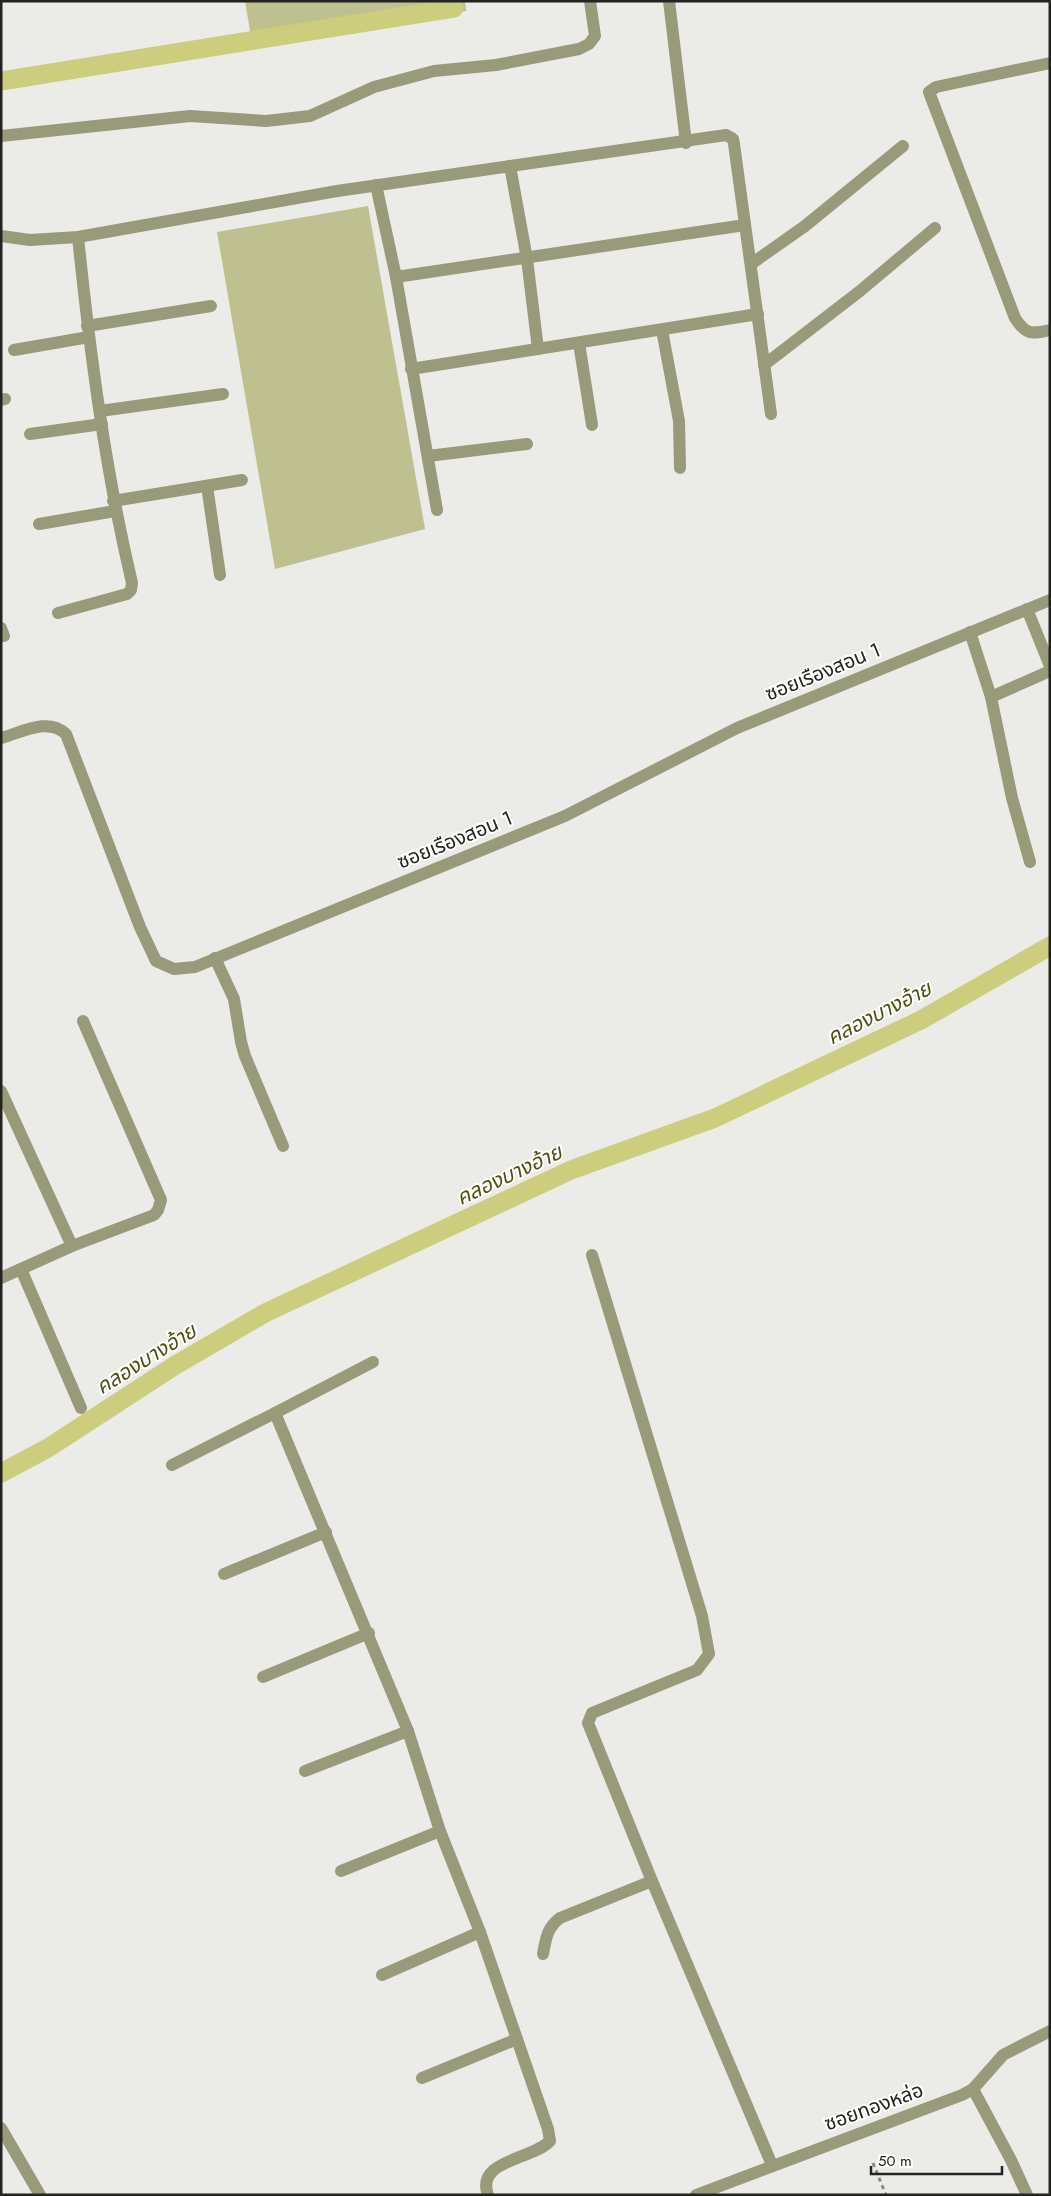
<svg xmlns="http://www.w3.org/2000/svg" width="1051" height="2196" font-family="Jost,'Noto Sans Thai',sans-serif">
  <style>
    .green { fill: #bec08f }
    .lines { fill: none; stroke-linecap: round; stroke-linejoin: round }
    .canal { stroke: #cccd7d; stroke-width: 19 }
    .path { stroke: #878785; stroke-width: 3; stroke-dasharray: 4 4; stroke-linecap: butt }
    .minor { stroke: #999a79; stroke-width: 12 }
    .labels { text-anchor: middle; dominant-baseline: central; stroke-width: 4; stroke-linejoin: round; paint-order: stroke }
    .street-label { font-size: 20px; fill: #232322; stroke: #fffffe }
    .water-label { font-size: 21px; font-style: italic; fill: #4f4f13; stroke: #fffffe }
  </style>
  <rect width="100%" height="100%" fill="#ebebe8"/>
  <!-- green -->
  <g class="green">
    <path d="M 245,1 L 465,1 L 466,11 L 253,49 Z"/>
    <path d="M 368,206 L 425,529 L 275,569 L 217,232 Z"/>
  </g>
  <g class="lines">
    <!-- canal -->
    <g class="canal">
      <path d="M 1,81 L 454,8"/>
      <path d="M 1,1473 L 48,1448 L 174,1366 L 265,1313 L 571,1170 L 715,1118 L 921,1020 L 1050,946"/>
    </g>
    <!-- path -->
    <path class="path" d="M 873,2163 L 886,2195"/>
    <!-- minor -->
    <g class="minor">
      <path d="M 669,1 L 686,143"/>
      <path d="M 1050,63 L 936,87 L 929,92 L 1015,318 C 1026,335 1031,334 1050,330"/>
      <path d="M 1,136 L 190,116 L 266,121 L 310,116 L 374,87 L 434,71 L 496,65 L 579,49 L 589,44 L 595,36 L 590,1"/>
      <path d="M 510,166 L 527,259 L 538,349"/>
      <path d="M 376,185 L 396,277 L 437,510"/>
      <path d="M 1,236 L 30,240 L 78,237 L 337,191 L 726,135 L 733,139 L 734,144 L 771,414"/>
      <path d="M 751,264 L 805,226 L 903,146"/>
      <path d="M 396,277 L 745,225"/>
      <path d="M 87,326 L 211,306"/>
      <path d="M 662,330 L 679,421 L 680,468"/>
      <path d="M 579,343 L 592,425"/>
      <path d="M 14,350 L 89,337"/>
      <path d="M 764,365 L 860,291 L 935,228"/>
      <path d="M 411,369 L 758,314"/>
      <path d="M 1,400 L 5,399"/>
      <path d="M 100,411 L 223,394"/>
      <path d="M 30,434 L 102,424"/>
      <path d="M 428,456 L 527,444"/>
      <path d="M 207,486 L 220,575"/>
      <path d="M 113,501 L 242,480"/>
      <path d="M 39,524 L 115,511"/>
      <path d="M 1027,609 L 1050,666"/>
      <path d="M 58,613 L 127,594 L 131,590 L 132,583 C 105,469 90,353 78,237"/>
      <path d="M 1,628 L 4,636"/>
      <path d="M 970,632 L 991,697 L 1012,798 L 1030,862"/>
      <path d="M 991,697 L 1050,671"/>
      <path d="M 1,738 C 23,732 48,717 66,734 L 140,927 L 156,961 L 174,969 L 195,967 L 565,816 L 737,728 L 1050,600"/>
      <path d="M 215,958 L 234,999 L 241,1042 L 245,1056 L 283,1146"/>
      <path d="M 1,1091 L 72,1246"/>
      <path d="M 592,1255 L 702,1616 L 709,1654 L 697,1670 L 592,1713 L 588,1723 L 652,1881 L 772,2165"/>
      <path d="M 21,1269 L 81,1408"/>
      <path d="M 1,1278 L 72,1246 L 154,1215 L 158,1210 L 161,1200 L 83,1021"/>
      <path d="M 275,1413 L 373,1362"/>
      <path d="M 172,1465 L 275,1413 L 408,1731 L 440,1831 L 480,1932 L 548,2129 L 550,2141 C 532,2160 475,2160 488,2195"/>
      <path d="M 224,1574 L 326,1532"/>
      <path d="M 263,1677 L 369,1633"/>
      <path d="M 305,1771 L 408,1731"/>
      <path d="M 341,1871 L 440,1831"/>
      <path d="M 543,1954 C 546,1938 547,1928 560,1918 L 652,1881"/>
      <path d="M 382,1975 L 480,1932"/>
      <path d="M 422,2078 L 517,2039"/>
      <path d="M 973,2089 L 1011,2160 L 1027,2195"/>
      <path d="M 1,2128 L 40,2195"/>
      <path d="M 696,2195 L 962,2095 L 973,2089 L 1003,2055 L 1050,2031"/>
    </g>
  </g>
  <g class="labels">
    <!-- street labels -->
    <g class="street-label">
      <text transform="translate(823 672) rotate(-22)">ซอยเรืองสอน 1</text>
      <text transform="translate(455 840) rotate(-22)">ซอยเรืองสอน 1</text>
      <text transform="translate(874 2107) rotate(-20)">ซอยทองหล่อ</text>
    </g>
    <!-- water labels -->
    <g class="water-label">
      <text transform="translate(879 1013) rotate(-27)">คลองบางอ้าย</text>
      <text transform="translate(509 1175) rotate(-25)">คลองบางอ้าย</text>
      <text transform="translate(146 1359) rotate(-32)">คลองบางอ้าย</text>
    </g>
  </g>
  <!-- border -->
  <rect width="1051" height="2196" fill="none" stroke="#232322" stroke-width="5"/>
  <!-- scale -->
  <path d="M871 2166v8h131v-8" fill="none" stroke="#232322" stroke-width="2.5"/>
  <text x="878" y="2166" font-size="15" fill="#232322" stroke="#fffffe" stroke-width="4" paint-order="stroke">50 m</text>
</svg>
